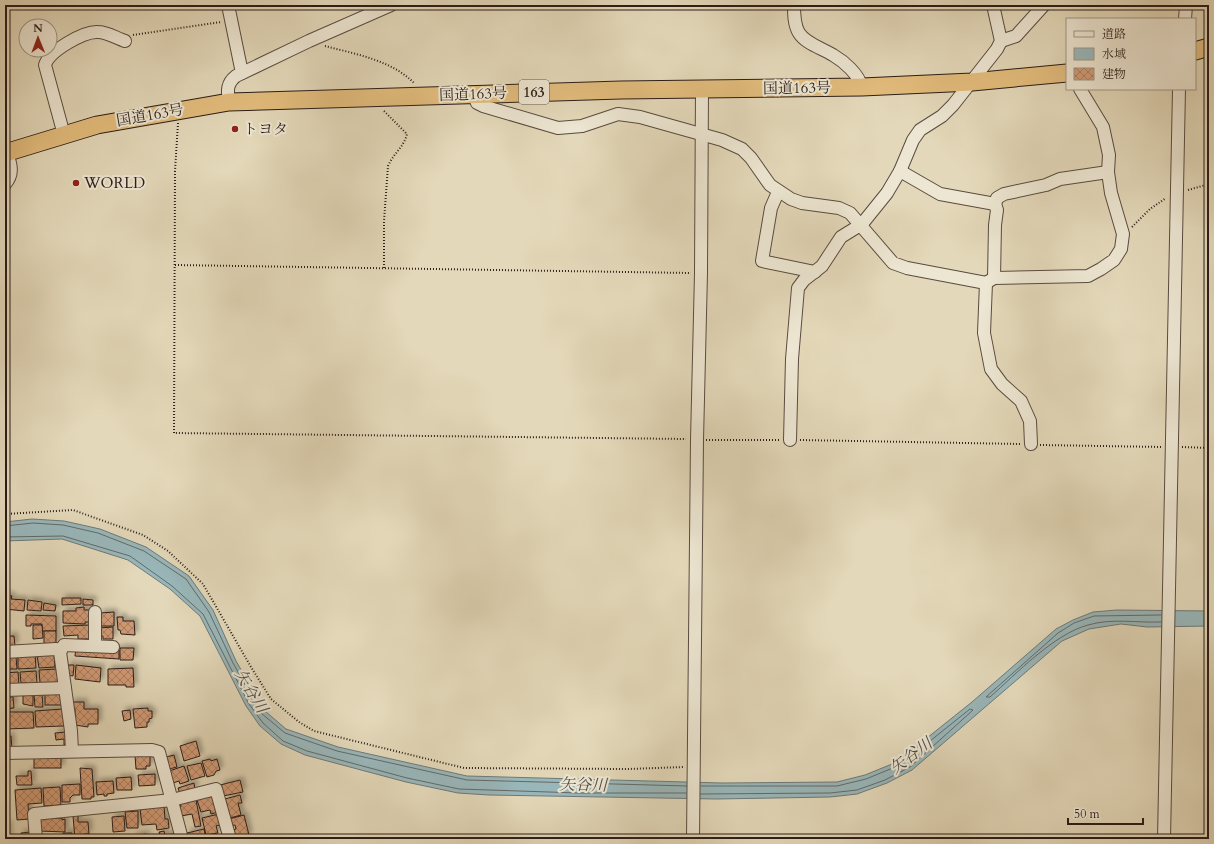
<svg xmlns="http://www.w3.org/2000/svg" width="1214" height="844" font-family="Cardo,'Noto Serif JP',serif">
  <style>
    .water { fill: #99b7ba; stroke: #6d7979 }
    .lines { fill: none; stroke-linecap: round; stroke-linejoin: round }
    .shore { stroke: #626a69; stroke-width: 1 }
    .building { fill: url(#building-cross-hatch); stroke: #2a1d18; filter: url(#shadow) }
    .minor-casing { stroke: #584c40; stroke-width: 14 }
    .highway-casing { stroke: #2a1d18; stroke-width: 19 }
    .path { stroke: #2a1d18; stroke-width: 2; stroke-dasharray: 1 2; stroke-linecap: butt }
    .minor { stroke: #ede6d2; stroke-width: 12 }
    .highway { stroke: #e2bc7c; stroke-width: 17 }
    .poi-dot { fill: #8f2418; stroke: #ede6d2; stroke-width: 1.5 }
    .labels { text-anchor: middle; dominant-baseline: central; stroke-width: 4; stroke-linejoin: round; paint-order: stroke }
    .shield { fill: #ede6d2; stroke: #645950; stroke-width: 1 }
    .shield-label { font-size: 14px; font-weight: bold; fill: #2a1d18 }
    .street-label { font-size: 15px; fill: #2a1d18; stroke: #ede6d2 }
    .poi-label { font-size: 15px; fill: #2a1d18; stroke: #ede6d2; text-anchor: start }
    .water-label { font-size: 16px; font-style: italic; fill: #4b4b49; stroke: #ede6d2 }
  </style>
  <defs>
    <pattern id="building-cross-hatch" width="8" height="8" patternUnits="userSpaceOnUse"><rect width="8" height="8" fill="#d29c77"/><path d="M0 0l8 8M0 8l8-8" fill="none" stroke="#ab7f61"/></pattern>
    <filter id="shadow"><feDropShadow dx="3.5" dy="-3.5" stdDeviation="2" flood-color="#0004"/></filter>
  </defs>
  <rect width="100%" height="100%" fill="#e3d8b9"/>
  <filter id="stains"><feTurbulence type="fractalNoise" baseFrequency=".005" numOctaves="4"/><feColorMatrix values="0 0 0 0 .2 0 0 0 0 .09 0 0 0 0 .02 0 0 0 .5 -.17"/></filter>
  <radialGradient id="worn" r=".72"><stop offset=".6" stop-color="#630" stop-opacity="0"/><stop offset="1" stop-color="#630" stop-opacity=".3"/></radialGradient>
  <!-- water -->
  <path class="water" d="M 32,519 L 64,521 L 100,529 L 146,547 L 189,576 L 213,610 L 236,661 L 265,711 L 286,729 L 338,747 L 467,776 L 722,783 L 837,782 L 865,775 L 897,762 L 972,702 L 1056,629 L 1073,620 L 1093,612 L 1117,610 L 1209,611 L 1209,626 L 1147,627 L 1121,624 L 1089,629 L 1062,641 L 912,770 L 887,783 L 857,794 L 830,797 L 717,799 L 489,795 L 458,793 L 406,782 L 305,755 L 281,744 L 260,726 L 246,706 L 200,616 L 170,589 L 128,560 L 62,539 L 5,541 L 5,522 Z"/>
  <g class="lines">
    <!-- shore -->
    <g class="shore">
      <path d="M 5,526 L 33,523 L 63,525 L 98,533 L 144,551 L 186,579 L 209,612 L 233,663 L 261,713 L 285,733 L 337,751 L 467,780 L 687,786"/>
      <path d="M 5,537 L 63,536 L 130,556 L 172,586 L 203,614 L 249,704 L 263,723 L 283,741 L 307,751 L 407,778 L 459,789 L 579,793 L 686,793"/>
      <path d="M 1161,622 C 1137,623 1112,618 1088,625 C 1054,634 1016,674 990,697 L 986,697 L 1058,633 L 1074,623 L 1094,616 L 1161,615"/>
      <path d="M 700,794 L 830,793 L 857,790 L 885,780 L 910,767 L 973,710 L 970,709 L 900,765 L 866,779 L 837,786 L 701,786"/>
    </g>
  </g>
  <!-- building -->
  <g class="building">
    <path d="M 5,595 L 12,596 L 11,599 L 25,600 L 24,611 L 5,609 Z"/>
    <path d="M 62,598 L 81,598 L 81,604 L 62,605 Z"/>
    <path d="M 83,599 L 93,600 L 93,605 L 83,605 Z"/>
    <path d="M 28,600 L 42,602 L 41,611 L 27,610 Z"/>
    <path d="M 44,603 L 56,605 L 55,611 L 43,610 Z"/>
    <path d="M 84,607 L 84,610 L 90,610 L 90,622 L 85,622 L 85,624 L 63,623 L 63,611 L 76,611 L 76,608 Z"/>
    <path d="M 114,612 L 114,626 L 98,626 L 100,613 Z"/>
    <path d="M 26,615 L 56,616 L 56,631 L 42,631 L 42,624 L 31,624 L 31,626 L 26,626 Z"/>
    <path d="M 117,617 L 123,617 L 123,621 L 134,621 L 135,635 L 121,634 L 120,630 L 118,630 Z"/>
    <path d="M 33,625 L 42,625 L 43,638 L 33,639 Z"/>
    <path d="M 91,625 L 91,639 L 78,639 L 78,635 L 64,636 L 63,626 Z"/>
    <path d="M 113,627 L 113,639 L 103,639 L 103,636 L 99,636 L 98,628 Z"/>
    <rect x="44" y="631" width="12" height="13"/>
    <path d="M 7,636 L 14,636 L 15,646 L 8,647 Z"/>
    <path d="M 76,647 L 119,650 L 119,659 L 75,656 Z"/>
    <path d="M 120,648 L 134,648 L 133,660 L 120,660 Z"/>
    <path d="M 35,654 L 36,668 L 18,669 L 18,655 Z"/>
    <path d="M 54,654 L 55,667 L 39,668 L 37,655 Z"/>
    <path d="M 16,657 L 17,669 L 5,669 L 5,658 Z"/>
    <path d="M 68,665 L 74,665 L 73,676 L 67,675 Z"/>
    <path d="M 76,665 L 101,668 L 100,682 L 75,679 Z"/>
    <path d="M 133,668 L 134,687 L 126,687 L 126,685 L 108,685 L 108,669 Z"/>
    <path d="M 57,669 L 58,683 L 40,683 L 39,670 Z"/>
    <path d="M 36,671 L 37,683 L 27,685 L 27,683 L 21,683 L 20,672 Z"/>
    <path d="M 18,672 L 19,685 L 5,686 L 5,673 Z"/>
    <path d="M 33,693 L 33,706 L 23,704 L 23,694 Z"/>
    <path d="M 34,694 L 42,694 L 43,707 L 35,707 Z"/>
    <rect x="45" y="694" width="17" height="11"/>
    <path d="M 5,697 L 13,697 L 14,708 L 5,709 Z"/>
    <path d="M 71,702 L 84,702 L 84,709 L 98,709 L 98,724 L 88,724 L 88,727 L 75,725 L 75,709 L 71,709 Z"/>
    <path d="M 148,708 L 148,711 L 152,711 L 152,718 L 149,719 L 149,722 L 147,722 L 147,727 L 135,728 L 133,709 Z"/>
    <path d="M 63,709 L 64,726 L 36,727 L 35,711 Z"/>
    <path d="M 130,710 L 131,719 L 124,721 L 122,711 Z"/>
    <path d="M 5,712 L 33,712 L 34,728 L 5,729 Z"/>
    <path d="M 67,732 L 67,744 L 64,745 L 64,739 L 56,740 L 55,733 Z"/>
    <path d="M 11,736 L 12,749 L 5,749 L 5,737 Z"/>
    <path d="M 196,741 L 200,756 L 184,761 L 180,746 Z"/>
    <path d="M 150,754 L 150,766 L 146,766 L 146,769 L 136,769 L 135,755 Z"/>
    <path d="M 174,755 L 177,767 L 169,769 L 166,757 Z"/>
    <rect x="34" y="757" width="27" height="11"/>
    <path d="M 210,759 L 211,761 L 217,759 L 220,770 L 216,771 L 214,775 L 207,777 L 202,761 Z"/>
    <path d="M 201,763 L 205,776 L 191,780 L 187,766 Z"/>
    <path d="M 184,766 L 189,781 L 180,784 L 179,781 L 173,783 L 169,771 Z"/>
    <path d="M 80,768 L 92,769 L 94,797 L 91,797 L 91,799 L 82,799 Z"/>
    <path d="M 28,771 L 31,771 L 32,785 L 17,785 L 16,776 L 28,776 Z"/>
    <path d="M 155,774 L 155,785 L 139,786 L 138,775 Z"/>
    <path d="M 131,777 L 132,790 L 117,790 L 116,778 Z"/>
    <path d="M 240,780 L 243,792 L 223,796 L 220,785 Z"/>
    <path d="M 113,781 L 114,793 L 107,794 L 107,796 L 104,796 L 104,794 L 97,795 L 96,782 Z"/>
    <path d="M 194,783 L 195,789 L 180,794 L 178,788 Z"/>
    <path d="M 80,784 L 80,795 L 73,795 L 70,798 L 70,802 L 62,802 L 62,785 Z"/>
    <path d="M 60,787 L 61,805 L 44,806 L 43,788 Z"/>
    <path d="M 41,788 L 42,803 L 28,804 L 29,819 L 17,820 L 15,790 Z"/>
    <path d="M 214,795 L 218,812 L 211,814 L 210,810 L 201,812 L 197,800 Z"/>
    <path d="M 240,795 L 242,803 L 238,803 L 241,815 L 230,818 L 225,799 Z"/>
    <path d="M 196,800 L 201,826 L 195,827 L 192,814 L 181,816 L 179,808 L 181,807 L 180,804 Z"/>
    <path d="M 164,806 L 165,819 L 168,819 L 169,828 L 157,830 L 156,824 L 142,825 L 140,809 Z"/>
    <path d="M 138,811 L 138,828 L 127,828 L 125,812 Z"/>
    <path d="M 219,814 L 222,824 L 216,826 L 218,833 L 206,835 L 202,818 Z"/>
    <path d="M 78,815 L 78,822 L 88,822 L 89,834 L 84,834 L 85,839 L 75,839 L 73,816 Z"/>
    <path d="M 244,815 L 249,835 L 246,835 L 247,839 L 235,839 L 233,830 L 236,829 L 235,825 L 230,826 L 229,819 Z"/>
    <path d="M 124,816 L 125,831 L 113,832 L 112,817 Z"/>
    <path d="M 62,818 L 62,820 L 65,819 L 65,832 L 39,831 L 39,819 Z"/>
    <path d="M 5,824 L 8,824 L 9,839 L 5,839 Z"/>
    <path d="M 204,829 L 206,839 L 188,839 L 187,833 Z"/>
    <path d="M 164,831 L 165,835 L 175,834 L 176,839 L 161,839 L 159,832 Z"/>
    <path d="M 31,832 L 31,839 L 21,839 L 21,833 Z"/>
    <path d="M 63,833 L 72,833 L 73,839 L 63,839 Z"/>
    <path d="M 146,834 L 146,839 L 133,839 L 133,836 Z"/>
  </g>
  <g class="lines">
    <!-- minor casing -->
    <g class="minor-casing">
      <g id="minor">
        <path d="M 228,5 L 242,73"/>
        <path d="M 794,5 C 794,14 794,25 799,33 C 806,44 822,48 833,55 C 845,62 858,74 862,87"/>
        <path d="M 1185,19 L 1186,5"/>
        <path d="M 1001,41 L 1016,36 L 1044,5"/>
        <path d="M 473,94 L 477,103 L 483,106 L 558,128 L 582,126 L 618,114 L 640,117 L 722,140 L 742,149 L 751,158 L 770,185 L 791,199 L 802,203 L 839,208 L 850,213 L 893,263 L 907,268 L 986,283 L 994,278 L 1088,276 L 1101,269 L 1114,260 L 1121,249 L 1123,234 L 1111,193 L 1108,172 L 1109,155 L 1103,127 L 1080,89"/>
        <path d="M 229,102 C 227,90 227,83 236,76 L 309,41 L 391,5"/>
        <path d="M 64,135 L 45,65 C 49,51 84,31 98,32 C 107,32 116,38 125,41"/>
        <path d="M 900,171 L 940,194 L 995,204 L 997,198 L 1004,194 L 1046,185 L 1060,179 L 1108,172"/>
        <path d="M 5,184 C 14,174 11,165 7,152"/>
        <path d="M 778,192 L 771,208 L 762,261 L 815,272"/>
        <path d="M 994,278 L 995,225 L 997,210 L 995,204"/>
        <path d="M 986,283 L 984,333 L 991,369 L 1002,384 L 1021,401 L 1030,421 L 1031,444"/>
        <path d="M 790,440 L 792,359 L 798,288 L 804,280 L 822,266 L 841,237 L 862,224 L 887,193 L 900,171 L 913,140 L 920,130 L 942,116 L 953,105 L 997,49 L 1001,41 L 993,5"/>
        <path d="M 95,612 L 95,645"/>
        <path d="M 5,652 L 56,649 L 60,652 L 71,731 L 72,751"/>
        <path d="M 60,652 L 64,645 L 113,647"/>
        <path d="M 5,690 L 65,688"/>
        <path d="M 5,753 L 152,750 L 159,752 L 182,839"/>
        <path d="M 36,839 L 34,814 L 172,800 L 216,789 L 230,839"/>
        <path d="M 693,839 L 697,440 L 701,273 L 702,89"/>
        <path d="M 1164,839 L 1179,89"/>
      </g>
    </g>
    <!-- highway casing -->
    <g class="highway-casing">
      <g id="highway">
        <path d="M 1195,51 L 1209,47"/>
        <path d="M 5,153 L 97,125 L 229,102 L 621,90 L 862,87 L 972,82 L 1067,73"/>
      </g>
    </g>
    <!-- path -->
    <g class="path">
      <path d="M 133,35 L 221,22"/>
      <path d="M 325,46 C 355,54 391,60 414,83"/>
      <path d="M 384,111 L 407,134 C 404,147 393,154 388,166 L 384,221 L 384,268"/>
      <path d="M 178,123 L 175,171 L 174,433 L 686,439"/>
      <path d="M 1188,190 L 1209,184"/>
      <path d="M 1132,227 L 1150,209 L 1166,198"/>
      <path d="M 175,265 L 691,273"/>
      <path d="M 706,440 L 780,440"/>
      <path d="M 800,440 L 1020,444"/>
      <path d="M 1040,445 L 1162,447"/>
      <path d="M 1182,447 L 1209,448"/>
      <path d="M 5,514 L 73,510 L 143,535 L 168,551 L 203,584 L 251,667 L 271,699 L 299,722 L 314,731 L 464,768 L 628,769 L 684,767"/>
    </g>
    <!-- minor -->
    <use href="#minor" class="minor"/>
    <!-- highway -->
    <use href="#highway" class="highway"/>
  </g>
  <!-- markers -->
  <g class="poi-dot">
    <circle cx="235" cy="129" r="4"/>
    <circle cx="76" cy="183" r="4"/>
  </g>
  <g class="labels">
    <!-- shield labels -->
    <rect class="shield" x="519" y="80" width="30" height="24" rx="3"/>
    <g class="shield-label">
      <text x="534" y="92">163</text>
    </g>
    <!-- street labels -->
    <g class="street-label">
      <text transform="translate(797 88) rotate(-1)">国道163号</text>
      <text transform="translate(473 94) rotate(-2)">国道163号</text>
      <text transform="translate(150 115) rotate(-10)">国道163号</text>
    </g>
    <!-- poi labels -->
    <g class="poi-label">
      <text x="243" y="129">トヨタ</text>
      <text x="84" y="183">WORLD</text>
    </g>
    <!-- water labels -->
    <g class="water-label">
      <text transform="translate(251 691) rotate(59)">矢谷川</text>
      <text transform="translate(911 756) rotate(-37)">矢谷川</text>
      <text transform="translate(583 785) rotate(1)">矢谷川</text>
    </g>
  </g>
  <!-- margin -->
  <rect width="1214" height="844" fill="none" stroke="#e3d8b9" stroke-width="20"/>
  <rect x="6" y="6" width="1202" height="832" fill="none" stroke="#2a1d18" stroke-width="2"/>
  <rect x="10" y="10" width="1194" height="824" fill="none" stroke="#2a1d18"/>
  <!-- legend -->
  <rect x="1066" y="18" width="130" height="72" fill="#ede6d2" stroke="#9f9688"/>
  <rect x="1074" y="31" width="20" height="6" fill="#ede6d2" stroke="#9f9688"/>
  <text x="1102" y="38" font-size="12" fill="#2a1d18">道路</text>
  <rect x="1074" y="48" width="20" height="12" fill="#99b7ba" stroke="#9f9688"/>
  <text x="1102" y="58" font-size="12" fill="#2a1d18">水域</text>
  <rect x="1074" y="68" width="20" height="12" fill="url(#building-cross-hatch)" stroke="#9f9688"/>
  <text x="1102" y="78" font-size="12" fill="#2a1d18">建物</text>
  <!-- north arrow -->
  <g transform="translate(38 38) rotate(359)"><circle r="19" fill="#ede6d2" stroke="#9f9688"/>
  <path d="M0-3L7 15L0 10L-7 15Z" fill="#8f2418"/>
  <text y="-6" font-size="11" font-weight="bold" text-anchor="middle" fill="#2a1d18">N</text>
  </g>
  <!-- scale -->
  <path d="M1068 818v6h75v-6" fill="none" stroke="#2a1d18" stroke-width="2"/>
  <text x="1074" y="818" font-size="12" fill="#2a1d18" stroke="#ede6d2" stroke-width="3" paint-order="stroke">50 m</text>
  <rect width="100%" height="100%" filter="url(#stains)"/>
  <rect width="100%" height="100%" fill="url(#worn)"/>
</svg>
